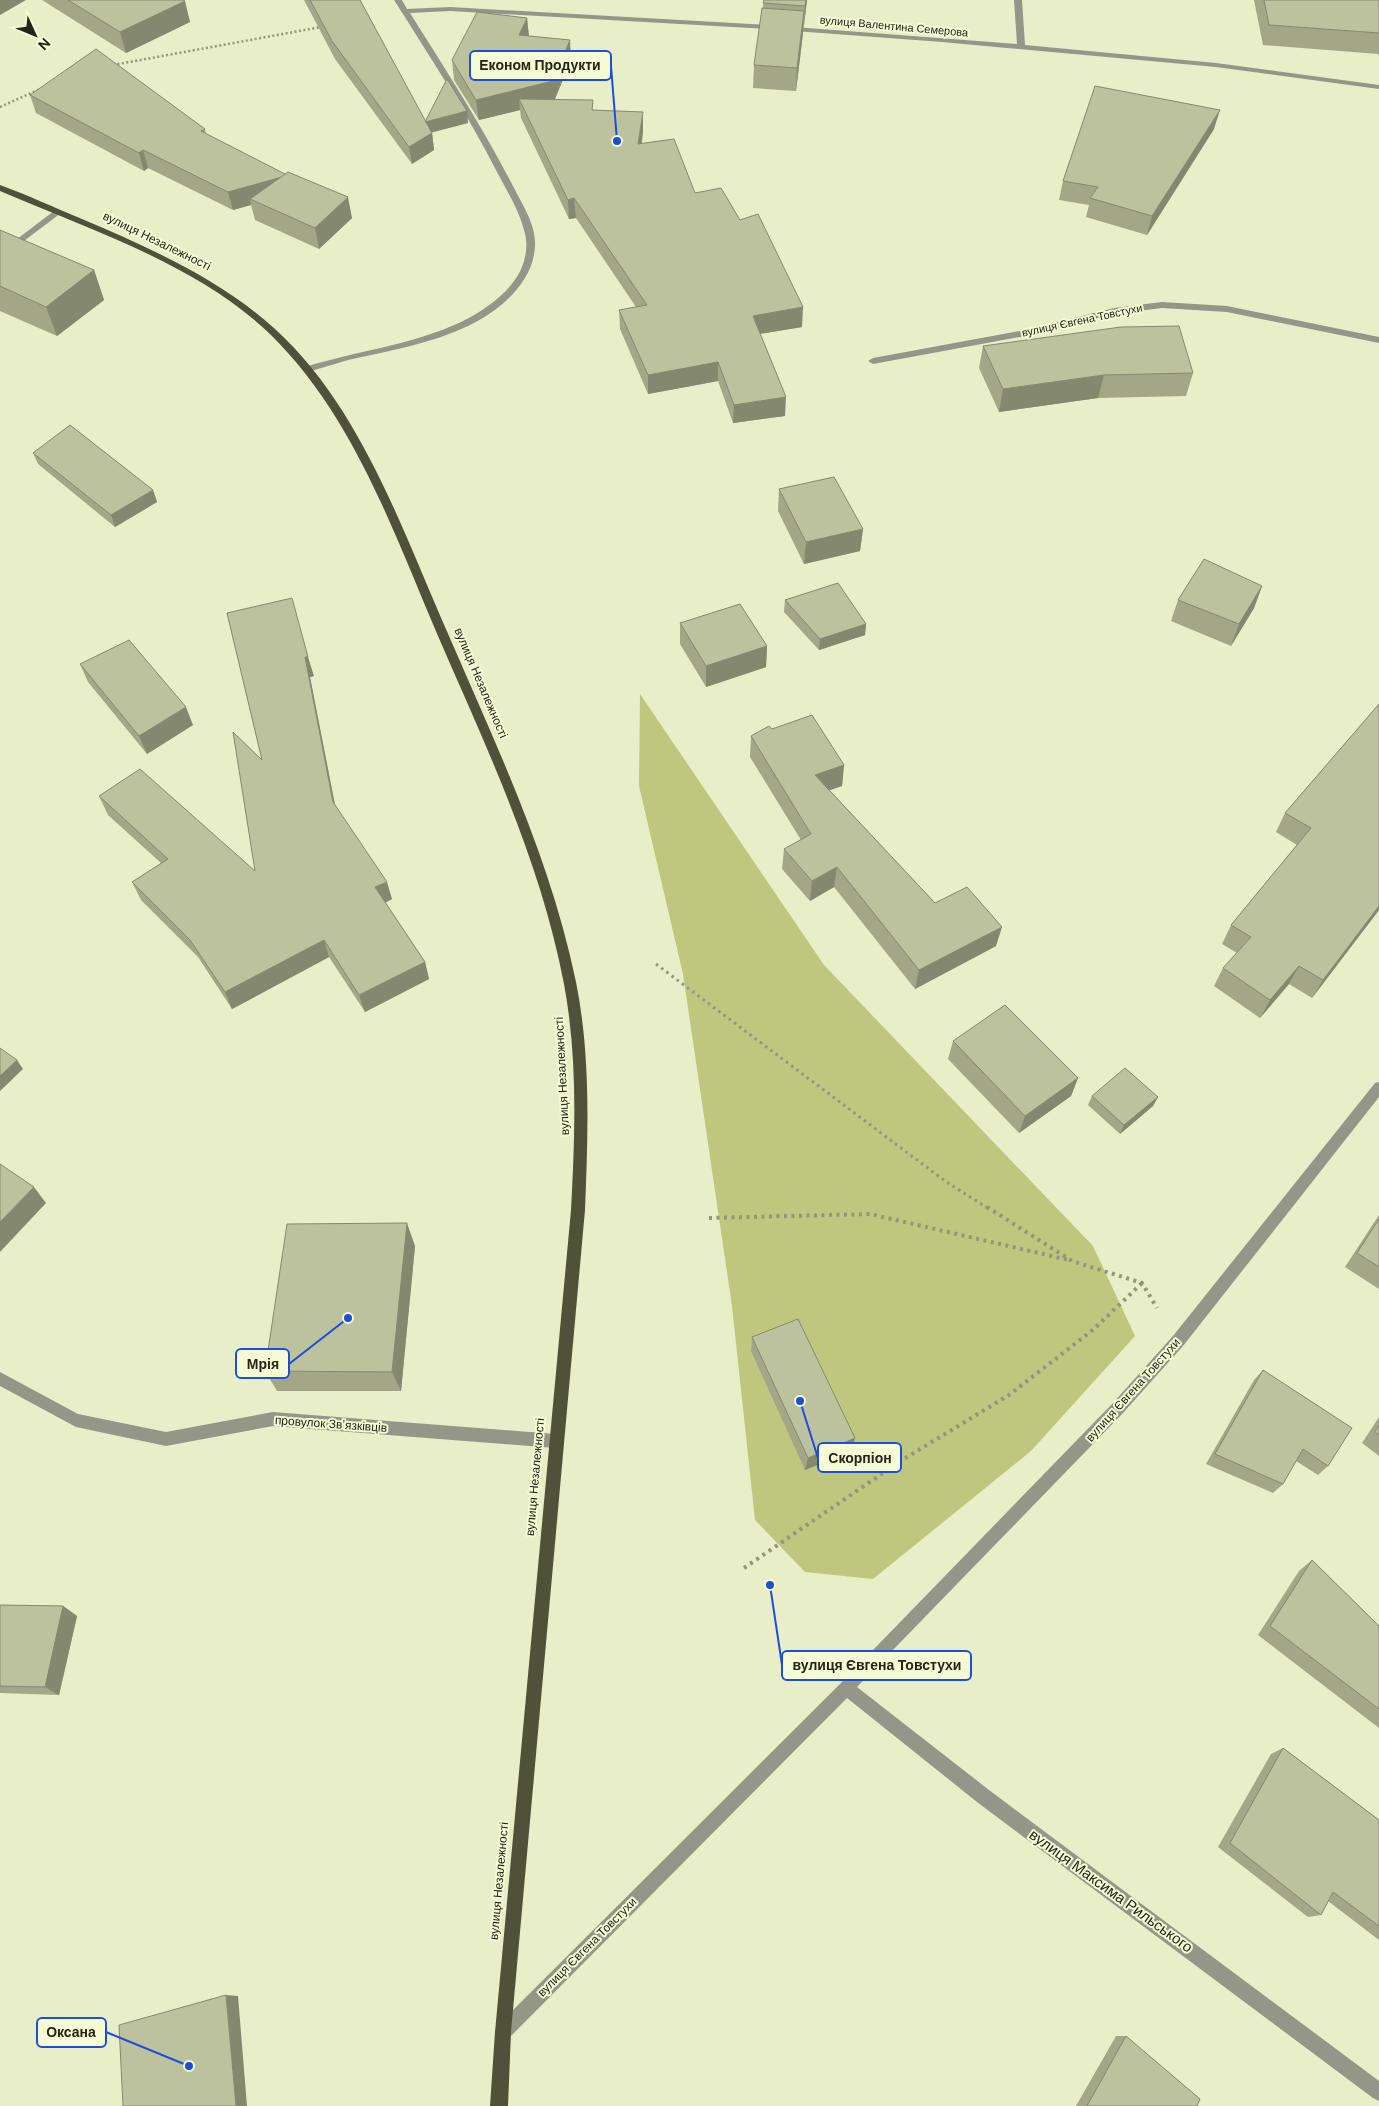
<svg xmlns="http://www.w3.org/2000/svg" width="1379" height="2106" font-family="'DM Sans',sans-serif">
  <style>
    .green { fill: #bec77d }
    .lines { fill: none; stroke-linecap: round; stroke-linejoin: round }
    .path-far2 { stroke: #92967a; stroke-width: 2.5; stroke-dasharray: 2 2.5; stroke-linecap: butt }
    .path-far1 { stroke: #92967a; stroke-width: 3; stroke-dasharray: 2.5 4; stroke-linecap: butt }
    .path { stroke: #92967a; stroke-width: 4; stroke-dasharray: 3 4.5; stroke-linecap: butt }
    .minor { fill: #949687; fill-rule: evenodd }
    .major { fill: #4f5238; fill-rule: evenodd }
    .wall { fill: #a3a788 }
    .shaded-wall { fill: #84886f }
    .building { fill: #bdc29e; stroke: #84886f }
    .labels { text-anchor: middle; dominant-baseline: central; stroke-width: 4; stroke-linejoin: round; paint-order: stroke }
    .far-street-label { font-size: 11px; fill: #232517; stroke: #f6fbd5 }
    .street-label { font-size: 12px; fill: #232517; stroke: #f6fbd5 }
    .near-street-label { font-size: 15px; fill: #232517; stroke: #f6fbd5 }
    .leader { fill: none; stroke: #1d4ed8; stroke-width: 2 }
    .callout-dot { fill: #1d4ed8; stroke: #f6fbd5; stroke-width: 2 }
    .callout { fill: #f6fbd5; stroke: #1d4ed8; stroke-width: 2 }
    .callout-label { font-size: 14px; text-anchor: middle; font-weight: bold; fill: #232517 }
  </style>
  <rect width="100%" height="100%" fill="#e8eec8"/>
  <!-- green -->
  <path class="green" d="M 640,694 L 824,965 L 1093,1246 L 1135,1336 L 1031,1451 L 873,1579 L 805,1572 L 755,1520 L 732,1306 L 683,974 L 639,786 Z"/>
  <g class="lines">
    <!-- path-far2 -->
    <g class="path-far2">
      <path d="M 113,65 L 321,27"/>
      <path d="M 0,107 L 40,89"/>
    </g>
    <!-- path-far1 -->
    <path class="path-far1" d="M 656,964 L 945,1181 L 989,1209"/>
    <!-- path -->
    <g class="path">
      <path d="M 987,1207 L 1072,1261 L 1142,1283 L 1157,1308"/>
      <path d="M 709,1218 L 870,1214 L 1069,1260"/>
      <path d="M 744,1568 L 899,1462 L 1009,1395 L 1094,1329 L 1142,1283"/>
    </g>
    <!-- minor -->
    <g class="minor">
      <path d="M 394,0 L 402,0 L 407,9 L 450,7 L 768,25 L 1017,44 L 1014,0 L 1022,0 L 1025,45 L 1216,63 L 1379,85 L 1379,89 L 1216,67 L 942,42 L 768,29 L 450,11 L 410,13 C 446,70 482,126 513,186 C 522,204 536,225 535,245 C 534,283 499,311 468,326 C 430,344 388,351 348,360 C 335,364 321,368 308,372 L 303,369 L 305,367 C 356,351 412,345 461,322 C 487,309 519,287 525,257 C 527,248 527,239 524,230 C 519,210 507,191 497,172 C 467,113 430,57 394,0 Z"/>
      <path d="M 54,211 L 61,213 L 0,259 L 0,252 Z"/>
      <path d="M 1162,302 L 1227,306 L 1379,337 L 1379,343 L 1227,312 L 1162,308 L 1114,314 L 1025,336 L 873,364 L 868,361 L 873,358 L 1025,330 L 1114,308 Z"/>
      <path d="M 1379,1082 L 1379,1097 L 1183,1346 L 1123,1413 L 857,1687 L 989,1790 L 1379,2081 L 1379,2101 L 1373,2098 L 977,1802 L 847,1698 L 509,2038 L 503,2040 L 497,2038 L 495,2032 L 497,2026 L 841,1683 L 1113,1403 L 1173,1336 L 1375,1083 Z"/>
      <path d="M 0,1372 L 78,1414 L 166,1432 L 273,1412 L 555,1434 L 560,1436 L 562,1441 L 560,1446 L 555,1448 L 273,1426 L 166,1446 L 76,1427 L 0,1386 Z"/>
    </g>
    <!-- major -->
    <path class="major" d="M 0,185 C 28,195 55,208 82,219 C 150,248 220,279 275,329 C 361,407 403,532 449,636 C 498,749 551,861 576,982 C 591,1057 588,1134 585,1210 L 511,2032 L 508,2106 L 490,2106 L 495,2032 L 571,1210 C 575,1135 578,1059 564,984 C 541,862 487,749 438,636 C 393,531 354,417 271,335 C 199,265 91,230 0,191 Z"/>
  </g>
  <!-- wall -->
  <g class="wall">
    <path d="M 42,0 L 183,0 L 190,22 L 126,53 Z"/>
    <path d="M 304,0 L 360,0 L 425,121 L 468,123 L 432,132 L 434,150 L 412,164 L 335,59 Z"/>
    <path d="M 764,0 L 807,0 L 796,91 L 753,88 L 754,65 Z"/>
    <path d="M 1254,0 L 1379,0 L 1379,56 L 1378,54 L 1263,45 Z"/>
    <path d="M 527,18 L 529,36 L 571,60 L 555,99 L 594,110 L 643,131 L 642,143 L 695,193 L 802,327 L 760,334 L 785,416 L 733,423 L 718,381 L 648,394 L 620,329 L 619,310 L 636,307 L 576,218 L 569,219 L 521,118 L 520,110 L 479,120 L 454,80 L 452,60 Z"/>
    <path d="M 30,95 L 205,129 L 206,134 L 352,218 L 319,249 L 255,220 L 251,205 L 233,210 L 148,168 L 144,171 L 36,113 Z"/>
    <path d="M 1214,129 L 1147,235 L 1086,217 L 1089,205 L 1059,200 L 1063,181 Z"/>
    <path d="M 0,230 L 94,270 L 104,300 L 57,336 L 0,311 Z"/>
    <path d="M 983,346 L 1193,373 L 1186,396 L 1098,398 L 999,412 L 979,368 Z"/>
    <path d="M 33,453 L 153,490 L 157,502 L 115,527 L 38,464 Z"/>
    <path d="M 779,489 L 863,529 L 860,551 L 804,564 L 778,511 Z"/>
    <path d="M 1262,586 L 1254,608 L 1231,646 L 1171,621 L 1178,600 Z"/>
    <path d="M 785,600 L 866,624 L 865,635 L 819,650 L 784,612 Z"/>
    <path d="M 227,613 L 314,676 L 310,677 L 335,806 L 392,899 L 385,903 L 425,962 L 429,979 L 365,1012 L 329,957 L 232,1009 L 198,957 L 141,900 L 132,882 L 161,863 L 108,815 L 99,796 L 255,871 L 262,760 Z"/>
    <path d="M 680,623 L 767,646 L 766,667 L 706,687 L 680,644 Z"/>
    <path d="M 80,664 L 193,725 L 147,754 L 88,682 Z"/>
    <path d="M 1379,704 L 1379,910 L 1312,998 L 1289,984 L 1260,1018 L 1214,986 L 1223,968 L 1237,953 L 1222,944 L 1231,925 L 1297,845 L 1276,832 L 1285,813 Z"/>
    <path d="M 772,729 L 844,765 L 842,786 L 829,790 L 935,903 L 996,946 L 915,989 L 834,887 L 810,901 L 782,869 L 784,849 L 801,840 L 750,757 L 751,736 Z"/>
    <path d="M 953,1041 L 1078,1078 L 1071,1096 L 1019,1133 L 948,1059 Z"/>
    <path d="M 1092,1096 L 1158,1097 L 1153,1106 L 1120,1134 L 1088,1105 Z"/>
    <path d="M 1379,1215 L 1379,1289 L 1345,1267 Z"/>
    <path d="M 415,1246 L 401,1391 L 277,1391 L 265,1371 Z"/>
    <path d="M 752,1337 L 852,1451 L 805,1470 L 751,1351 Z"/>
    <path d="M 1263,1370 L 1328,1466 L 1318,1475 L 1296,1461 L 1283,1484 L 1273,1493 L 1206,1464 L 1254,1380 Z"/>
    <path d="M 1379,1417 L 1379,1456 L 1362,1443 Z"/>
    <path d="M 1312,1560 L 1379,1626 L 1379,1728 L 1258,1635 L 1299,1571 Z"/>
    <path d="M 0,1605 L 63,1606 L 77,1616 L 59,1695 L 0,1693 Z"/>
    <path d="M 1283,1748 L 1379,1820 L 1379,1940 L 1328,1901 L 1321,1915 L 1308,1917 L 1218,1847 L 1271,1754 Z"/>
    <path d="M 1116,2036 L 1126,2036 L 1197,2106 L 1076,2106 Z"/>
  </g>
  <!-- shaded-wall -->
  <g class="shaded-wall">
    <path d="M 0,0 L 26,0 L 0,15 Z"/>
    <path d="M 806,0 L 807,0 L 804,26 L 805,6 Z"/>
    <path d="M 185,1 L 190,22 L 126,53 L 120,32 Z"/>
    <path d="M 804,11 L 803,33 L 796,91 L 797,68 Z"/>
    <path d="M 527,18 L 529,38 L 519,35 Z"/>
    <path d="M 570,40 L 571,60 L 554,101 L 519,99 L 520,110 L 479,120 L 476,100 Z"/>
    <path d="M 1220,110 L 1214,129 L 1147,235 L 1152,216 Z"/>
    <path d="M 467,111 L 468,123 L 426,134 L 425,122 Z"/>
    <path d="M 643,112 L 643,131 L 639,163 L 638,144 Z"/>
    <path d="M 432,133 L 434,150 L 412,164 L 409,147 Z"/>
    <path d="M 143,150 L 148,168 L 144,171 L 139,153 Z"/>
    <path d="M 287,175 L 250,199 L 251,205 L 233,210 L 228,192 Z"/>
    <path d="M 348,197 L 352,218 L 319,249 L 315,228 Z"/>
    <path d="M 574,198 L 576,218 L 569,219 L 568,200 Z"/>
    <path d="M 94,270 L 104,300 L 57,336 L 46,307 Z"/>
    <path d="M 803,307 L 802,327 L 752,335 L 753,316 Z"/>
    <path d="M 718,362 L 718,381 L 648,394 L 648,375 Z"/>
    <path d="M 1104,375 L 1098,398 L 999,412 L 1003,389 Z"/>
    <path d="M 786,397 L 785,416 L 733,423 L 734,405 Z"/>
    <path d="M 153,490 L 157,502 L 115,527 L 111,515 Z"/>
    <path d="M 863,529 L 860,551 L 804,564 L 806,542 Z"/>
    <path d="M 1262,586 L 1254,608 L 1231,646 L 1239,624 Z"/>
    <path d="M 866,624 L 865,635 L 819,650 L 820,639 Z"/>
    <path d="M 767,646 L 766,667 L 706,687 L 706,666 Z"/>
    <path d="M 305,657 L 308,657 L 314,676 L 310,677 L 338,820 L 333,802 Z"/>
    <path d="M 186,707 L 193,725 L 147,754 L 139,736 Z"/>
    <path d="M 844,765 L 842,786 L 813,796 L 815,775 Z"/>
    <path d="M 837,867 L 834,887 L 810,901 L 812,881 Z"/>
    <path d="M 387,882 L 392,899 L 380,905 L 375,887 Z"/>
    <path d="M 1379,906 L 1379,910 L 1312,998 L 1323,980 Z"/>
    <path d="M 1002,927 L 996,946 L 915,989 L 919,970 Z"/>
    <path d="M 324,940 L 329,957 L 232,1009 L 225,992 Z"/>
    <path d="M 425,962 L 429,979 L 365,1012 L 359,995 Z"/>
    <path d="M 1299,966 L 1289,984 L 1260,1018 L 1270,1000 Z"/>
    <path d="M 17,1060 L 23,1069 L 0,1091 L 0,1076 Z"/>
    <path d="M 1078,1078 L 1071,1096 L 1019,1133 L 1025,1116 Z"/>
    <path d="M 1158,1097 L 1153,1106 L 1120,1134 L 1124,1125 Z"/>
    <path d="M 34,1187 L 46,1203 L 0,1252 L 0,1222 Z"/>
    <path d="M 407,1223 L 415,1246 L 401,1391 L 392,1372 Z"/>
    <path d="M 855,1438 L 852,1451 L 805,1470 L 808,1458 Z"/>
    <path d="M 63,1606 L 77,1616 L 59,1695 L 45,1687 Z"/>
    <path d="M 226,1995 L 238,1996 L 247,2106 L 236,2106 Z"/>
  </g>
  <!-- building -->
  <g class="building">
    <path d="M 68,0 L 183,0 L 185,1 L 120,32 Z"/>
    <path d="M 310,0 L 360,0 L 432,133 L 409,147 L 332,41 Z"/>
    <path d="M 764,0 L 806,0 L 805,6 L 763,3 Z"/>
    <path d="M 1264,0 L 1379,0 L 1379,33 L 1269,25 Z"/>
    <path d="M 762,8 L 804,11 L 797,68 L 754,65 Z"/>
    <path d="M 477,12 L 527,18 L 519,35 L 570,40 L 553,81 L 476,100 L 452,60 Z"/>
    <path d="M 96,49 L 205,129 L 201,131 L 285,174 L 282,177 L 228,192 L 143,150 L 139,153 L 30,95 Z"/>
    <path d="M 447,79 L 467,111 L 425,122 Z"/>
    <path d="M 1095,86 L 1220,110 L 1152,216 L 1090,198 L 1098,187 L 1063,181 Z"/>
    <path d="M 519,99 L 593,100 L 592,110 L 643,112 L 638,144 L 674,139 L 695,193 L 721,188 L 740,220 L 758,214 L 803,307 L 753,316 L 786,397 L 734,405 L 718,362 L 648,375 L 619,310 L 647,305 L 574,198 L 568,200 Z"/>
    <path d="M 288,172 L 348,197 L 315,228 L 250,199 Z"/>
    <path d="M 0,230 L 94,270 L 46,307 L 0,286 Z"/>
    <path d="M 1179,326 L 1193,373 L 1104,375 L 1003,389 L 983,346 L 1121,327 Z"/>
    <path d="M 70,425 L 153,490 L 111,515 L 33,453 Z"/>
    <path d="M 834,477 L 863,529 L 806,542 L 779,489 Z"/>
    <path d="M 1204,559 L 1262,586 L 1239,624 L 1178,600 Z"/>
    <path d="M 838,583 L 866,624 L 820,639 L 785,600 Z"/>
    <path d="M 292,598 L 308,657 L 305,657 L 333,802 L 387,882 L 375,887 L 425,962 L 359,995 L 324,940 L 225,992 L 190,940 L 132,882 L 168,859 L 99,796 L 140,769 L 255,871 L 233,732 L 262,760 L 227,613 Z"/>
    <path d="M 740,604 L 767,646 L 706,666 L 680,623 Z"/>
    <path d="M 129,640 L 186,707 L 139,736 L 80,664 Z"/>
    <path d="M 1379,704 L 1379,906 L 1323,980 L 1299,966 L 1270,1000 L 1223,968 L 1251,937 L 1231,925 L 1311,828 L 1285,813 Z"/>
    <path d="M 812,715 L 844,765 L 815,775 L 935,903 L 967,887 L 1002,927 L 919,970 L 837,867 L 812,881 L 784,849 L 811,834 L 751,736 L 769,726 L 772,729 Z"/>
    <path d="M 1005,1005 L 1078,1078 L 1025,1116 L 953,1041 Z"/>
    <path d="M 0,1048 L 17,1060 L 0,1076 Z"/>
    <path d="M 1125,1068 L 1158,1097 L 1124,1125 L 1092,1096 Z"/>
    <path d="M 0,1164 L 34,1187 L 0,1222 Z"/>
    <path d="M 1379,1219 L 1379,1267 L 1357,1253 Z"/>
    <path d="M 407,1223 L 392,1372 L 265,1371 L 287,1224 Z"/>
    <path d="M 798,1319 L 855,1438 L 808,1458 L 752,1337 Z"/>
    <path d="M 1263,1370 L 1352,1428 L 1328,1466 L 1303,1449 L 1283,1484 L 1215,1454 Z"/>
    <path d="M 1379,1425 L 1379,1435 L 1375,1432 Z"/>
    <path d="M 1312,1560 L 1379,1626 L 1379,1709 L 1270,1626 Z"/>
    <path d="M 0,1605 L 63,1606 L 45,1687 L 0,1686 Z"/>
    <path d="M 1283,1748 L 1379,1820 L 1379,1926 L 1333,1892 L 1321,1915 L 1230,1843 Z"/>
    <path d="M 226,1995 L 236,2106 L 123,2106 L 119,2025 Z"/>
    <path d="M 1126,2036 L 1200,2099 L 1197,2106 L 1087,2106 Z"/>
  </g>
  <g class="labels">
    <!-- far-street labels -->
    <g class="far-street-label">
      <text transform="translate(894 26) rotate(5)">вулиця Валентина Семерова</text>
      <text transform="translate(1082 320) rotate(-12)">вулиця Євгена Товстухи</text>
    </g>
    <!-- street labels -->
    <g class="street-label">
      <text transform="translate(157 241) rotate(26)">вулиця Незалежності</text>
      <text transform="translate(481 683) rotate(67)">вулиця Незалежності</text>
      <text transform="translate(562 1076) rotate(-93)">вулиця Незалежності</text>
      <text transform="translate(1133 1390) rotate(-48)">вулиця Євгена Товстухи</text>
      <text transform="translate(331 1424) rotate(4)">провулок Звʼязківців</text>
      <text transform="translate(535 1477) rotate(-85)">вулиця Незалежності</text>
      <text transform="translate(499 1881) rotate(-85)">вулиця Незалежності</text>
      <text transform="translate(587 1947) rotate(-45)">вулиця Євгена Товстухи</text>
    </g>
    <!-- near-street labels -->
    <g class="near-street-label">
      <text transform="translate(1111 1891) rotate(36)">вулиця Максима Рильського</text>
    </g>
  </g>
  <!-- callouts -->
  <path class="leader" d="M617 141L611 66M348 1318L289 1364M800 1401L818 1458M770 1585L782 1665M189 2066L106 2032"/>
  <g class="callout-dot">
    <circle cx="617" cy="141" r="5"/>
    <circle cx="348" cy="1318" r="5"/>
    <circle cx="800" cy="1401" r="5"/>
    <circle cx="770" cy="1585" r="5"/>
    <circle cx="189" cy="2066" r="5"/>
  </g>
  <g class="callout">
    <rect x="470" y="51" width="141" height="29" rx="5"/>
    <rect x="236" y="1349" width="53" height="29" rx="5"/>
    <rect x="818" y="1443" width="83" height="29" rx="5"/>
    <rect x="782" y="1651" width="189" height="29" rx="5"/>
    <rect x="37" y="2018" width="69" height="29" rx="5"/>
  </g>
  <g class="callout-label">
    <text x="540" y="70">Економ Продукти</text>
    <text x="263" y="1369">Мрія</text>
    <text x="860" y="1463">Скорпіон</text>
    <text x="877" y="1670">вулиця Євгена Товстухи</text>
    <text x="71" y="2037">Оксана</text>
  </g>
  <!-- north arrow -->
  <g transform="translate(35 35) rotate(134)" stroke="#f6fbd5" stroke-width="4" paint-order="stroke">
  <path d="M0-4L9 19L0 12L-9 19Z" fill="#232517"/>
  <text y="-8" font-size="14" font-weight="bold" text-anchor="middle" fill="#232517">N</text>
  </g>
</svg>
